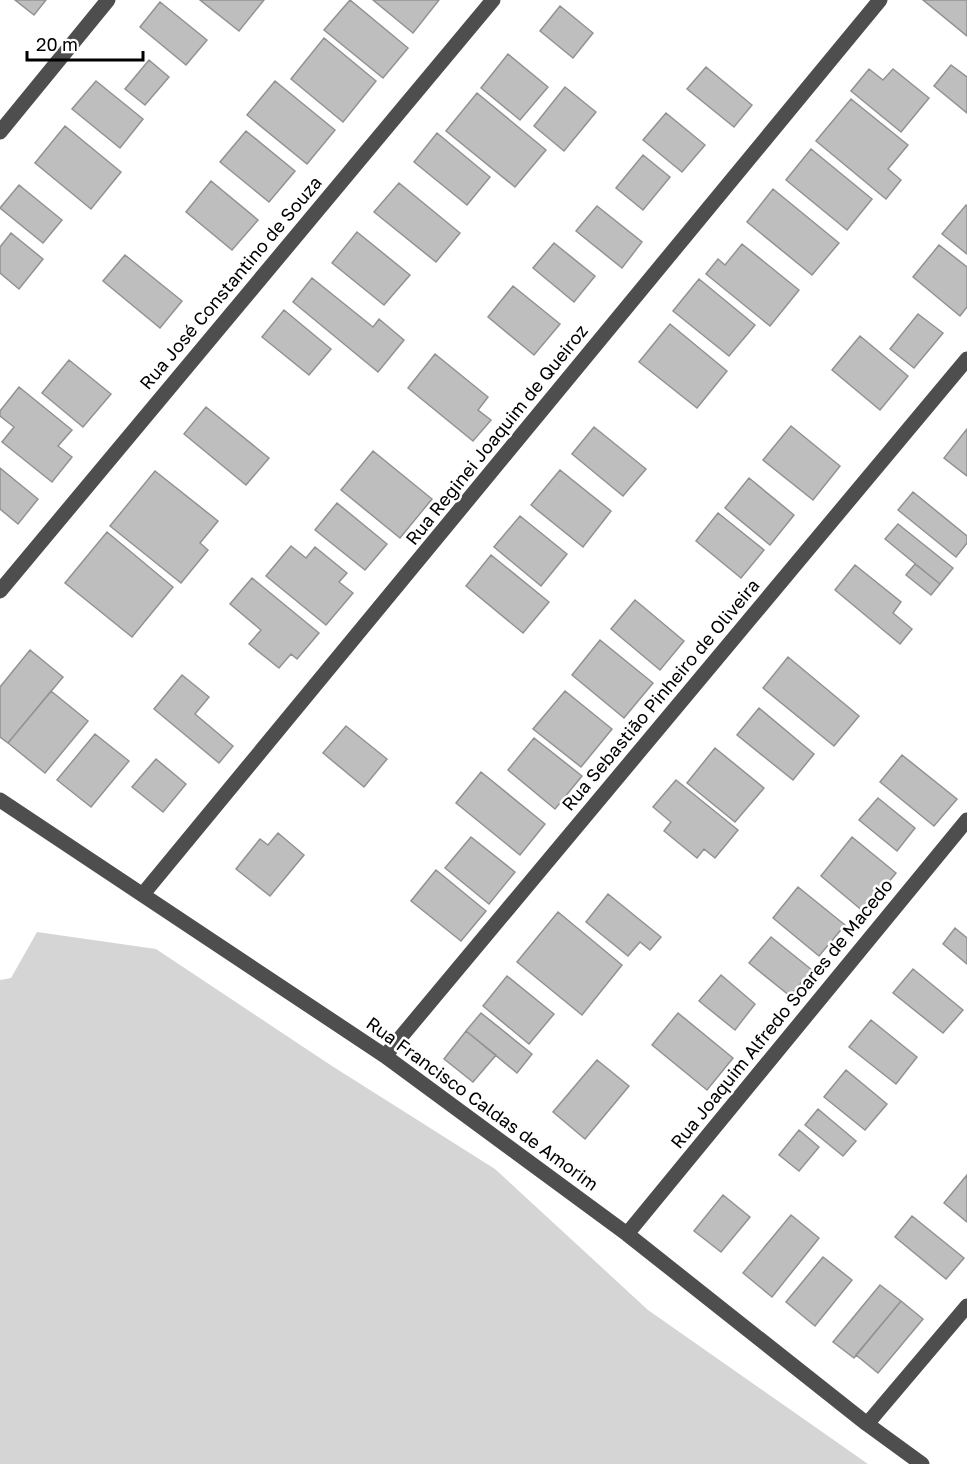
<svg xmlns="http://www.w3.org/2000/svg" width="967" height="1464" font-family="'Golos Text',sans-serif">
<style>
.green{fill:#d5d5d5}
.building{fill:#bebebe;stroke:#929292;stroke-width:1.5}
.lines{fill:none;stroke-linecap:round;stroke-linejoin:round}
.minor{stroke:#4e4e4e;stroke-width:15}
.labels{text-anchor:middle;stroke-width:5;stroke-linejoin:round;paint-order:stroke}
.street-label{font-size:18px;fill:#000;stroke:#fff}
</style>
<rect width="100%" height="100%" fill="#fff"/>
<path class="green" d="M 37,932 L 156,949 L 332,1066 L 495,1169 L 648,1310 L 868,1464 L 0,1464 L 0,980 L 11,978 Z"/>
<path class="building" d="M 15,0 L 46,0 L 34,15 Z
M 200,0 L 264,0 L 239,31 Z
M 350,0 L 408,48 L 383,78 L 324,30 Z
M 373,0 L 439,0 L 413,33 Z
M 923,0 L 967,0 L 967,36 Z
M 160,2 L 207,40 L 186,65 L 140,27 Z
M 560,6 L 593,33 L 573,58 L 540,31 Z
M 324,38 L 376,81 L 343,122 L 291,79 Z
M 508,54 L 548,87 L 520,120 L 481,88 Z
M 149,60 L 169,77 L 145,105 L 125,89 Z
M 951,65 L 967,77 L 967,113 L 934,86 Z
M 706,67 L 752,105 L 734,127 L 687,89 Z
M 869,69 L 883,80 L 893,69 L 929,98 L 901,132 L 851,91 Z
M 96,81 L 143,119 L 120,148 L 72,109 Z
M 275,81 L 335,130 L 307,164 L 247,115 Z
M 565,87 L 596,112 L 564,151 L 534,126 Z
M 477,93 L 546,150 L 515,187 L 446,131 Z
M 851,99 L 908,145 L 888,169 L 901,180 L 886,199 L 816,141 Z
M 666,113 L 705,145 L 682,172 L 643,140 Z
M 65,126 L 121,172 L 91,209 L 35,163 Z
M 246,131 L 295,171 L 269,202 L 220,162 Z
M 437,133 L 490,177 L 467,205 L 414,162 Z
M 811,149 L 872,199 L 847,230 L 786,180 Z
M 643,155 L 670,177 L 643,210 L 616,188 Z
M 211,181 L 258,220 L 232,250 L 186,212 Z
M 399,183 L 460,233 L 436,262 L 374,212 Z
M 19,185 L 62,220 L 43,243 L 0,208 Z
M 773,189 L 839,243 L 812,275 L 747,222 Z
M 966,205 L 967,206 L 967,254 L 942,234 Z
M 597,206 L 642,242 L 622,268 L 576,231 Z
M 357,232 L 410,275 L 384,305 L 332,263 Z
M 11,233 L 43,259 L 19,289 L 0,273 L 0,247 Z
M 554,243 L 595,276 L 574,302 L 533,268 Z
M 742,244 L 799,290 L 770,326 L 706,274 L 718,259 L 725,265 Z
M 939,245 L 967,267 L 967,307 L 960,316 L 913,277 Z
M 125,255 L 182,301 L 160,328 L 103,281 Z
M 312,278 L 373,327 L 379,319 L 404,340 L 378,372 L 293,302 Z
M 699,279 L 755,325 L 729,356 L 673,311 Z
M 513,286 L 560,324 L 534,355 L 488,317 Z
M 284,310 L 331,349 L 309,375 L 262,337 Z
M 918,314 L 943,333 L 914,368 L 890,349 Z
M 670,324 L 727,371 L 697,408 L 639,362 Z
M 860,336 L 908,376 L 880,410 L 832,370 Z
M 435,354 L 488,397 L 478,410 L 491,420 L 473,441 L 408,388 Z
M 69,360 L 111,394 L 83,427 L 42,393 Z
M 19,387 L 72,430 L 58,446 L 72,457 L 52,482 L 2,442 L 14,427 L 0,416 L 0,411 Z
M 206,407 L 269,458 L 246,485 L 184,434 Z
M 791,426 L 840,466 L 813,500 L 763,460 Z
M 594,427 L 646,469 L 623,496 L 572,454 Z
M 967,429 L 967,476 L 944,458 Z
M 373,451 L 432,499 L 400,538 L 341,490 Z
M 0,468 L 38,499 L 18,524 L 0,509 Z
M 560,470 L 611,511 L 583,547 L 531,505 Z
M 155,471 L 218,521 L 200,543 L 208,550 L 181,583 L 110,526 Z
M 749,478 L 794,515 L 770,545 L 725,508 Z
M 913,492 L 967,536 L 967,543 L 956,557 L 898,510 Z
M 337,503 L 387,544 L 365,570 L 315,530 Z
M 718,513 L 764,550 L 741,578 L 696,541 Z
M 520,516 L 567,554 L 541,586 L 494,547 Z
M 898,524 L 953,568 L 940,584 L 885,539 Z
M 107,532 L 173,587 L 132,637 L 65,583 Z
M 291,546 L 306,558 L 315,547 L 347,573 L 339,582 L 353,593 L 326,625 L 266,576 Z
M 491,555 L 549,602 L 523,633 L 466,586 Z
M 915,564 L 940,584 L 931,595 L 906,575 Z
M 855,565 L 901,602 L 893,613 L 912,629 L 900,644 L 835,590 Z
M 252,578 L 319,633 L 297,659 L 291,654 L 279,668 L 249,644 L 261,630 L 230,604 Z
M 635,600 L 684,641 L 660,670 L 611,629 Z
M 600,640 L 653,683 L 624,718 L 572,675 Z
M 30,650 L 63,677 L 8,743 L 0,737 L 0,687 Z
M 788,657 L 859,716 L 834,746 L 763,688 Z
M 182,675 L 209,697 L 195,714 L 233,746 L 219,763 L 154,709 Z
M 51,691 L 88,721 L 45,773 L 8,743 Z
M 565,691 L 612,729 L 581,767 L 533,729 Z
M 759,708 L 814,754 L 793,780 L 737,735 Z
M 346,726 L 387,759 L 364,787 L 323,753 Z
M 95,734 L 129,761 L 91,807 L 57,780 Z
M 534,738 L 582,776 L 555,809 L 508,770 Z
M 715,748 L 764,788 L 735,822 L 687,783 Z
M 902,755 L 957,799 L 934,826 L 880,782 Z
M 156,759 L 186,784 L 163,812 L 132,787 Z
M 481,772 L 545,824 L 520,855 L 456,803 Z
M 676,780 L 738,830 L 715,858 L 704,849 L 697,858 L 664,831 L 671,822 L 653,807 Z
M 878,798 L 915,828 L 897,851 L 859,820 Z
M 278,833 L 304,855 L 270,896 L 236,869 L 260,839 L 268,845 Z
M 471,837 L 515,872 L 489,904 L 445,868 Z
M 852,837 L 896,873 L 864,912 L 821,876 Z
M 436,870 L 486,911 L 461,941 L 411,901 Z
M 798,887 L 845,925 L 819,956 L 773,918 Z
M 608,894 L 661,937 L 650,950 L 640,942 L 628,956 L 586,922 Z
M 558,912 L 622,965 L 582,1015 L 517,962 Z
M 955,928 L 967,938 L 967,964 L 943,944 Z
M 771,937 L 812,970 L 790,996 L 749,963 Z
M 913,969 L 963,1010 L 943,1033 L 893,993 Z
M 721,975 L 755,1004 L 735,1030 L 699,1001 Z
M 507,976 L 554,1014 L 529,1044 L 483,1006 Z
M 481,1013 L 532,1054 L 517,1073 L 466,1031 Z
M 678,1013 L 733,1058 L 707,1090 L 652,1045 Z
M 871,1020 L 917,1057 L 896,1084 L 849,1047 Z
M 466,1031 L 496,1055 L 473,1082 L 444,1059 Z
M 597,1060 L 629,1086 L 585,1139 L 553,1112 Z
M 846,1070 L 887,1104 L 865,1130 L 824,1097 Z
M 818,1109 L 856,1141 L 843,1156 L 805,1125 Z
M 799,1130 L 819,1147 L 799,1171 L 779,1155 Z
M 967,1175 L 967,1222 L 944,1203 Z
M 723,1195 L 750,1217 L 721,1252 L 694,1231 Z
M 791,1215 L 819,1238 L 772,1297 L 743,1273 Z
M 912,1216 L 964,1258 L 946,1279 L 895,1237 Z
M 823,1257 L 852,1280 L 815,1326 L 786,1302 Z
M 880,1285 L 901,1301 L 854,1358 L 833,1342 Z
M 901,1301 L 923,1319 L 878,1373 L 856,1355 Z"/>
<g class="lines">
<path class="minor" d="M 0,132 L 108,0
M 0,591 L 493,0
M 0,800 L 385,1056 L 627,1234 L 867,1424 L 922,1464
M 143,894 L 880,0
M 385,1056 L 967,359
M 627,1234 L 967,820
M 867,1424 L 967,1306"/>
</g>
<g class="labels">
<g class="street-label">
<text transform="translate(231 283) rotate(-50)" y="6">Rua José Constantino de Souza</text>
<text transform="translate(497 435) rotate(-51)" y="6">Rua Reginei Joaquim de Queiroz</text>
<text transform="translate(661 695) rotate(-50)" y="6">Rua Sebastião Pinheiro de Oliveira</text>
<text transform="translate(782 1014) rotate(-51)" y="6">Rua Joaquim Alfredo Soares de Macedo</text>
<text transform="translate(482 1104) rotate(36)" y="6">Rua Francisco Caldas de Amorim</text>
</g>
</g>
<path d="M27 51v9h116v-9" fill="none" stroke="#000000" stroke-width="3"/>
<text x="36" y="51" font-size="18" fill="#000000" stroke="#ffffff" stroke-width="4.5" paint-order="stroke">20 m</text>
</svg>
